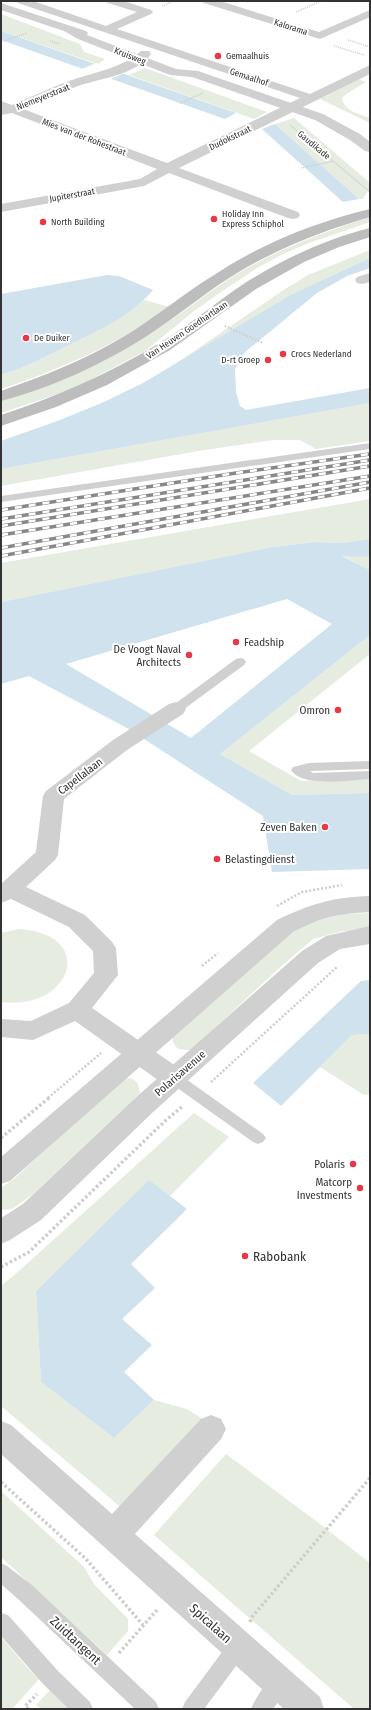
<svg xmlns="http://www.w3.org/2000/svg" width="371" height="1710" font-family="'Fira Sans Condensed',sans-serif">
<style>
.green{fill:#e6ecdf}
.water{fill:#cfe2ee;fill-rule:evenodd}
.pier{fill:#fff}
.lines{fill:none;stroke-linecap:round;stroke-linejoin:round}
.path-far3{stroke:#cdcdcd;stroke-width:1.5;stroke-dasharray:1 1;stroke-linecap:butt}
.path-far2{stroke:#cdcdcd;stroke-width:2;stroke-dasharray:1.5 1.5;stroke-linecap:butt}
.path-far1{stroke:#cdcdcd;stroke-width:2.5;stroke-dasharray:2 2;stroke-linecap:butt}
.path{stroke:#cdcdcd;stroke-width:3.5;stroke-dasharray:2.5 2.5;stroke-linecap:butt}
.service{fill:#d0d0d0;fill-rule:evenodd}
.minor{fill:#d0d0d0;fill-rule:evenodd}
.tertiary{fill:#d0d0d0;fill-rule:evenodd}
.secondary{fill:#bdbdbd;fill-rule:evenodd}
.rail-casing{stroke:#888;stroke-width:3.5}
.rail{stroke:#fff;stroke-width:2.5;stroke-dasharray:7;stroke-linecap:butt}
.poi-dot{fill:#e63946;stroke:#fff;stroke-width:1.5}
.labels{text-anchor:middle;stroke-width:4;stroke-linejoin:round;paint-order:stroke}
.far-street-label{font-size:9px;fill:#333;stroke:#fff}
.far-poi-label{font-size:9px;fill:#333;stroke:#fff;text-anchor:start}
.poi-label{font-size:11px;fill:#333;stroke:#fff;text-anchor:end}
.street-label{font-size:11px;fill:#333;stroke:#fff}
.near-poi-label{font-size:13px;fill:#333;stroke:#fff;text-anchor:start}
.near-street-label{font-size:13px;fill:#333;stroke:#fff}
</style>
<rect width="100%" height="100%" fill="#fff"/>
<path class="green" d="M 1,14 L 80,44 L 84,52 L 105,59 L 98,64 L 1,31 Z
M 145,68 L 267,112 L 254,119 L 129,75 Z
M 359,79 L 366,82 L 346,94 L 342,98 C 344,111 359,114 370,118 L 370,123 L 320,99 Z
M 294,118 L 370,183 L 370,191 L 367,192 L 363,199 L 359,199 L 275,124 Z
M 370,217 L 370,222 L 309,243 L 283,254 L 257,268 L 221,292 L 194,311 L 145,351 L 73,389 L 1,413 L 1,400 C 46,382 95,367 137,342 C 170,323 200,298 232,277 C 275,250 322,233 370,217 Z
M 370,250 L 370,258 L 292,294 L 171,367 L 282,291 L 308,275 Z
M 144,300 L 170,307 C 118,344 61,369 1,389 L 1,375 C 25,368 47,356 69,345 C 96,331 120,320 144,300 Z
M 370,403 L 370,441 L 316,449 L 300,440 L 273,440 L 198,451 L 1,486 L 1,469 Z
M 370,499 L 370,539 L 342,543 L 316,542 L 272,547 L 1,602 L 1,563 Z
M 341,555 L 370,557 L 370,570 Z
M 370,635 L 370,654 L 249,751 L 301,781 L 370,778 L 370,793 L 292,795 L 220,754 Z
M 370,913 L 370,930 L 343,931 L 313,939 L 277,970 L 191,1050 C 180,1050 174,1050 172,1037 L 259,956 L 305,924 L 344,914 Z
M 19,929 C 98,934 72,1011 1,1002 L 1,933 Z
M 370,1034 L 370,1094 L 364,1095 L 320,1067 L 352,1035 Z
M 130,1078 C 138,1081 139,1085 140,1093 L 33,1194 L 12,1209 L 1,1210 L 1,1188 L 15,1178 L 121,1079 Z
M 194,1113 L 229,1137 L 170,1196 L 149,1181 L 36,1291 L 41,1382 L 114,1438 L 154,1400 L 187,1409 L 209,1423 L 123,1509 L 1,1406 L 1,1286 L 20,1270 Z
M 226,1454 L 320,1524 L 370,1563 L 370,1709 L 354,1709 L 154,1535 Z
M 1,1491 L 84,1567 L 94,1584 L 128,1619 L 128,1631 L 107,1655 L 1,1557 Z
M 1,1637 L 25,1665 L 39,1679 L 14,1707 L 15,1709 L 1,1709 Z
M 50,1690 L 70,1709 L 41,1709 L 36,1705 Z"/>
<path class="water" d="M 1,31 L 236,113 L 225,119 L 1,40 Z
M 275,124 L 359,199 L 343,202 L 262,129 Z
M 370,258 L 370,268 L 347,276 L 317,293 L 245,352 L 235,369 L 236,392 L 240,406 L 246,410 L 370,388 L 370,403 L 1,469 L 1,441 L 60,420 L 104,402 L 143,383 L 292,294 Z
M 107,275 L 119,276 L 153,290 C 131,316 101,329 71,344 C 49,355 25,368 1,375 L 1,294 Z
M 370,539 L 370,557 L 342,556 L 370,570 L 370,635 L 220,754 L 292,795 L 370,793 L 370,869 L 272,872 L 263,816 L 127,728 L 29,676 L 1,684 L 1,602 L 272,547 L 316,542 L 342,543 ZM 287,599 L 332,624 L 191,738 L 66,664 Z
M 370,980 L 370,1034 L 352,1035 L 281,1106 L 253,1083 L 361,981 Z
M 149,1180 L 187,1209 L 131,1264 L 155,1288 L 122,1319 L 152,1345 L 124,1372 L 154,1400 L 114,1438 L 41,1382 L 36,1291 Z"/>
<path class="pier" d="M 96,63 L 114,70 L 124,73 L 111,79 L 82,69 Z"/>
<g class="lines">
<path class="path-far3" d="M 162,6 L 174,1
M 296,12 L 321,1
M 348,40 L 370,47
M 4,41 L 27,33
M 50,41 L 60,44
M 334,46 L 364,55
M 180,103 L 203,93
M 290,125 L 370,192
M 301,168 L 334,161"/>
<path class="path-far2" d="M 225,326 L 263,343"/>
<path class="path-far1" d="M 277,906 L 302,892 L 342,885
M 202,966 L 218,953
M 211,1082 L 337,967
M 48,1098 L 101,1053"/>
<path class="path" d="M 1,1138 L 50,1097
M 1,1267 L 29,1252 L 165,1121 L 183,1106
M 1,1482 L 86,1559 L 143,1625
M 250,1622 L 252,1617 L 370,1478
M 119,1653 L 157,1610
M 28,1709 L 25,1706 L 37,1694"/>
<path class="service" d="M 370,443 L 370,449 L 1,502 L 1,496 Z
M 240,658 L 244,659 L 246,662 L 244,665 L 180,712 L 172,712 L 170,709 L 172,706 L 236,659 Z
M 370,761 L 370,769 L 310,771 L 313,773 L 370,771 L 370,779 C 351,780 302,788 291,770 L 293,767 L 309,763 Z
M 174,1072 L 179,1074 L 263,1134 L 266,1138 L 263,1142 L 258,1144 L 253,1142 L 169,1082 L 167,1078 L 169,1074 Z
M 1,1563 L 7,1566 L 32,1585 L 156,1702 L 159,1709 L 135,1709 L 18,1599 L 1,1584 Z
M 1,1613 L 8,1615 L 58,1671 L 90,1702 L 93,1709 L 69,1709 L 44,1685 L 1,1636 Z
M 238,1638 L 245,1640 L 247,1647 L 245,1654 L 204,1709 L 182,1709 L 185,1702 L 231,1640 Z
M 279,1674 L 286,1677 L 289,1684 L 286,1691 L 273,1709 L 251,1709 C 256,1697 267,1679 279,1674 Z"/>
<path class="minor" d="M 16,1 L 33,1 L 106,26 L 137,12 L 108,3 L 106,1 L 124,1 L 151,10 L 153,12 L 151,14 L 117,29 L 310,94 L 370,65 L 370,74 L 179,168 L 298,212 L 300,215 L 298,218 L 293,219 L 288,218 L 169,173 L 144,186 L 1,212 L 1,204 L 140,179 L 157,169 L 12,113 L 1,115 L 1,101 L 12,105 C 31,97 50,88 69,81 C 94,72 121,69 141,51 L 149,51 L 151,54 C 136,75 101,78 78,86 C 59,93 41,101 23,109 L 167,163 L 300,98 L 18,3 Z
M 202,1 L 220,1 L 319,32 L 370,10 L 370,17 L 320,39 L 204,3 Z
M 370,273 L 370,282 L 362,284 L 357,283 L 355,280 L 357,277 Z
M 176,702 L 183,704 L 186,709 L 183,714 L 127,750 L 64,799 L 58,855 L 55,860 L 26,887 L 85,915 L 112,942 L 116,948 L 118,975 L 92,1008 L 183,1071 L 186,1078 L 183,1085 L 174,1088 L 165,1085 L 75,1021 L 33,1040 L 1,1037 L 1,1019 L 31,1021 L 69,1003 L 94,973 L 93,951 L 69,927 L 11,899 L 1,903 L 1,884 L 36,852 L 43,796 L 46,791 L 113,740 L 169,704 Z
M 211,1415 L 221,1419 L 226,1429 L 221,1439 L 135,1534 L 320,1697 L 324,1709 L 284,1709 L 1,1454 L 1,1421 L 11,1425 L 112,1514 L 201,1419 Z"/>
<path class="tertiary" d="M 1,3 L 86,31 L 88,33 L 87,35 L 176,69 L 198,71 L 323,114 L 360,134 L 370,142 L 370,152 L 365,151 L 350,140 L 315,120 L 192,77 L 170,75 L 78,39 L 64,31 L 1,10 Z
M 370,896 L 370,912 C 337,914 322,917 293,932 L 10,1181 L 1,1184 L 1,1157 L 277,920 C 310,904 333,897 370,896 Z
M 370,926 L 370,944 L 340,949 L 318,963 L 152,1113 L 41,1220 L 10,1240 L 1,1244 L 1,1218 L 23,1204 L 134,1099 L 302,951 L 326,936 Z"/>
<path class="secondary" d="M 370,209 L 370,217 C 325,230 282,247 242,270 C 208,290 179,315 147,336 C 105,363 49,389 1,401 L 1,391 C 43,376 85,360 123,337 C 155,318 183,294 214,275 C 261,244 315,222 370,209 Z
M 370,228 L 370,237 L 339,247 L 304,262 L 256,289 L 170,350 L 107,385 L 56,407 L 1,426 L 1,415 C 56,397 108,374 158,344 C 189,326 216,302 245,283 C 283,259 326,239 370,228 Z"/>
<defs>
<path id="rail" d="M 1,510 L 236,473 L 370,454
M 1,519 L 370,460
M 1,526 L 370,466
M 1,535 L 370,476
M 1,548 L 370,482
M 1,556 L 370,488"/>
</defs>
<use href="#rail" class="rail-casing"/>
<use href="#rail" class="rail"/>
</g>
<g class="poi-dot">
<circle cx="218" cy="56" r="4"/>
<circle cx="214" cy="219" r="4"/>
<circle cx="43" cy="222" r="4"/>
<circle cx="26" cy="338" r="4"/>
<circle cx="283" cy="354" r="4"/>
<circle cx="268" cy="360" r="4"/>
<circle cx="236" cy="642" r="4"/>
<circle cx="189" cy="655" r="4"/>
<circle cx="338" cy="710" r="4"/>
<circle cx="325" cy="827" r="4"/>
<circle cx="217" cy="859" r="4"/>
<circle cx="353" cy="1164" r="4"/>
<circle cx="360" cy="1188" r="4"/>
<circle cx="245" cy="1256" r="4"/>
</g>
<g class="labels">
<g class="far-street-label">
<text transform="translate(291 27) rotate(18)" y="3">Kalorama</text>
<text transform="translate(130 56) rotate(21)" y="3">Kruisweg</text>
<text transform="translate(249 77) rotate(18)" y="3">Gemaalhof</text>
<text transform="translate(43 97) rotate(-22)" y="3">Niemeyerstraat</text>
<text transform="translate(84 137) rotate(21)" y="3">Mies van der Rohestraat</text>
<text transform="translate(230 138) rotate(-26)" y="3">Dudokstraat</text>
<text transform="translate(314 145) rotate(40)" y="3">Gaudikade</text>
<text transform="translate(72 195) rotate(-10)" y="3">Jupiterstraat</text>
<text transform="translate(187 330) rotate(-34)" y="3">Van Heuven Goedhartlaan</text>
</g>
<g class="far-poi-label">
<text x="226" y="59">Gemaalhuis</text>
<text x="222" y="217">Holiday Inn<tspan x="222" dy="10">Express Schiphol</tspan></text>
<text x="51" y="225">North Building</text>
<text x="34" y="341">De Duiker</text>
<text x="291" y="357">Crocs Nederland</text>
<text x="260" y="363" text-anchor="end">D-rt Groep</text>
</g>
<g class="poi-label">
<text x="244" y="646" text-anchor="start">Feadship</text>
<text x="181" y="653">De Voogt Naval<tspan x="181" dy="13">Architects</tspan></text>
<text x="330" y="714">Omron</text>
<text x="317" y="831">Zeven Baken</text>
<text x="225" y="863" text-anchor="start">Belastingdienst</text>
<text x="345" y="1168">Polaris</text>
<text x="352" y="1186">Matcorp<tspan x="352" dy="13">Investments</tspan></text>
</g>
<g class="street-label">
<text transform="translate(80 776) rotate(-37)" y="4">Capellalaan</text>
<text transform="translate(180 1073) rotate(-41)" y="4">Polarisavenue</text>
</g>
<g class="near-poi-label">
<text x="253" y="1261">Rabobank</text>
</g>
<g class="near-street-label">
<text transform="translate(211 1623) rotate(42)" y="5">Spicalaan</text>
<text transform="translate(76 1640) rotate(43)" y="5">Zuidtangent</text>
</g>
</g>
<rect width="371" height="1710" fill="none" stroke="#333333" stroke-width="4"/>
</svg>
